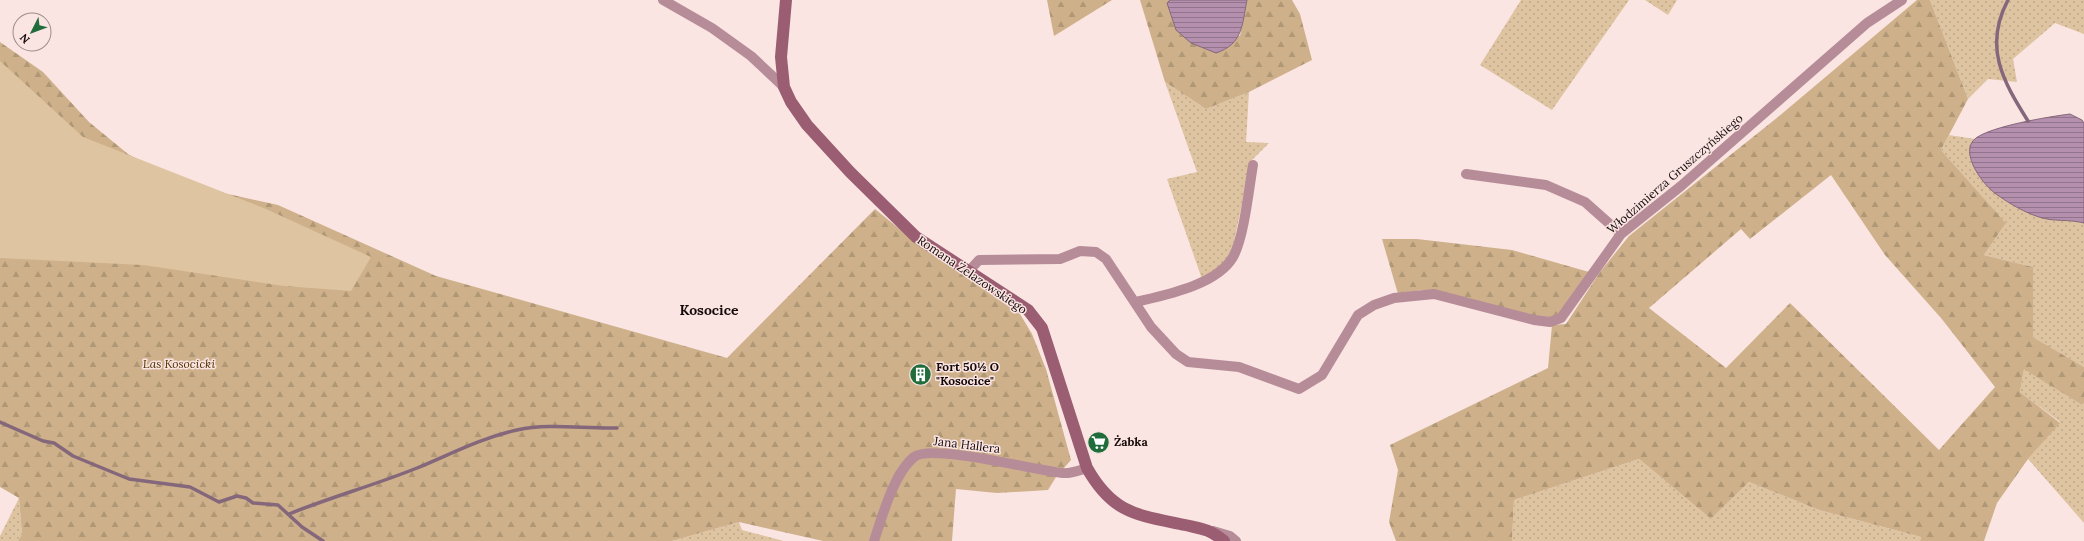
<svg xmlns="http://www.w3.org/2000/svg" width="2084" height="541" font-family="Lora,serif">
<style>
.grass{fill:url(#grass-dots)}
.forest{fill:url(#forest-firs);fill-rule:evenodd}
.green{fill:#dfc4a1}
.water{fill:url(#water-rules);stroke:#85677c}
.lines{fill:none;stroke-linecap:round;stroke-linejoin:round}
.stream{stroke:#85677c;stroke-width:3.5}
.street{stroke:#b78c99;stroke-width:10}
.secondary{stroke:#9a5d72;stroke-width:12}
.labels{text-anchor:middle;stroke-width:3;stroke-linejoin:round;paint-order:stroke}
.street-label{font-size:12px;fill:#140908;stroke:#fae5e3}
.park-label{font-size:12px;font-style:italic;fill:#4f3300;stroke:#fae5e3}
.poi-label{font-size:12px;font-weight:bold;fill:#140908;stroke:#fae5e3;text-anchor:start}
.quarter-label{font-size:14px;font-weight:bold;fill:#140908;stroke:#fae5e3}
</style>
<defs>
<pattern id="grass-dots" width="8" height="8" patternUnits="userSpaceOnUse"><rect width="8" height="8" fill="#dfc4a1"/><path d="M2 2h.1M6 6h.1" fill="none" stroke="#bea789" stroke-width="1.8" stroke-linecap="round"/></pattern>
<pattern id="forest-firs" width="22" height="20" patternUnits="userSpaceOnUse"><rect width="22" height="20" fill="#ceb18a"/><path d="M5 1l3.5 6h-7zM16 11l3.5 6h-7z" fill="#b09776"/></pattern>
<pattern id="water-rules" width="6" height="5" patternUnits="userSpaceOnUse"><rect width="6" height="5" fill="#b58fae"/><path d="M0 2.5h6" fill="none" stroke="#92738c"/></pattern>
</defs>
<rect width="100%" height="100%" fill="#fae5e3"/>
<path class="grass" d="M 1521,0 L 1629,0 L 1552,110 L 1480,65 Z
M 1645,0 L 1677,0 L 1668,15 Z
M 1930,0 L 2084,0 L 2084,34 L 2055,23 L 2013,59 L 2017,82 L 1988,79 L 1968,99 Z
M 1165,82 L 1206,109 L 1249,92 L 1246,142 L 1269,143 L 1251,161 L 1231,256 L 1215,271 L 1202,279 L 1167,179 L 1197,172 Z
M 1949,135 L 1975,139 L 1970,147 L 1970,159 L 1986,185 L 2084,223 L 2084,367 L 2033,337 L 2033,267 L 1984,255 L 2006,223 L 1941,150 Z
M 2024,368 L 2082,405 L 2084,403 L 2084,523 L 2028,459 L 2060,422 L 2020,392 Z
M 1639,459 L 1711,519 L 1749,482 L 1819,510 L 1921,537 L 1920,541 L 1512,541 L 1514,500 Z
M 19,498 L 22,534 L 18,541 L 0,541 L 0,536 Z
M 739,522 L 742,530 L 784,541 L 672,541 Z"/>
<path class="forest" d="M 1047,0 L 1112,0 L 1054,36 Z
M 1140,0 L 1170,0 L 1167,3 L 1240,36 L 1247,0 L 1292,0 L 1300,14 L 1312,60 L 1249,92 L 1206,109 L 1165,82 Z
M 1917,0 L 1930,0 L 1968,99 L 1941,150 L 2006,223 L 1984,255 L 2033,267 L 2033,337 L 2084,367 L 2084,403 L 2082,405 L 2024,369 L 2020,392 L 2060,423 L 2028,459 L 1997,503 L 1984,541 L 1920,541 L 1921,537 L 1819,510 L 1749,482 L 1711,519 L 1639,459 L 1514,500 L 1512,541 L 1396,541 L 1389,522 L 1398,470 L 1390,445 L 1548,368 L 1552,325 L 1566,324 L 1600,272 L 1629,236 L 1778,117 ZM 1831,175 L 1885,255 L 1941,318 L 1995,387 L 1939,450 L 1790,303 L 1726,368 L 1649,308 L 1741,229 L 1750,239 Z
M 0,42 L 43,72 L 89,122 L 128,154 L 183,184 L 278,205 L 436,276 L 727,358 L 875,209 L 918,244 L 1020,314 L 1032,334 L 1046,369 L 1071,460 L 1056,477 L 1048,490 L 997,493 L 956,489 L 952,541 L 823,541 L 739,522 L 672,541 L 18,541 L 22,534 L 19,498 L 0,487 Z
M 1382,239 L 1417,239 L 1512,250 L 1589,272 L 1560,315 L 1545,319 L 1476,301 L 1422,290 L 1398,294 Z"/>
<path class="green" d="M 0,61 L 83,137 L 266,209 L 371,257 L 351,291 L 284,286 L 143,265 L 0,258 Z"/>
<path class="water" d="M 1170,0 L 1247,0 C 1242,25 1243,44 1216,53 L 1191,43 L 1176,30 L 1167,3 Z
M 2070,114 L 2082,120 L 2084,123 L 2084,223 C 2070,219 2053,222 2039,217 C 2026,213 2010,204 1999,196 C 1985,188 1957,152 1976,138 C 1993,126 2047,117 2070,114 Z"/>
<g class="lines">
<path class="stream" d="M 2008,0 C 1983,47 2003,81 2028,121
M 0,422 L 43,441 L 54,443 L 73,456 L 129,479 L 190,487 L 219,502 L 237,496 L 246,498 L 253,503 L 278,505 L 302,527 L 323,541
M 289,514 C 331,497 375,485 417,468 C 451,454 481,438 517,430 C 550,423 583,429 617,428"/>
<path class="street" d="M 663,0 L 712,28 L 751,56 L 784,87
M 1466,174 L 1546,185 L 1585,202 L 1621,234
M 969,271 L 979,260 L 1060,259 L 1080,251 L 1096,252 L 1106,259 L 1151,327 L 1176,354 L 1188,362 L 1239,367 L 1299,389 L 1322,375 L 1358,315 L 1374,305 L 1394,298 L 1434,294 L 1534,320 L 1550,322 L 1561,318 L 1621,234 L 1681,186 L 1867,23 L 1902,0
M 1136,302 C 1165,295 1217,285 1233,257 C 1244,238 1249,188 1253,165
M 1213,531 L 1230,536 L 1236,541
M 874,541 C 882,517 894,473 914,457 C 931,443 1037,471 1063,473 C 1070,474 1080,470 1087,468"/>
<path class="secondary" d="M 786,0 L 781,57 L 784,87 L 791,102 L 807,125 L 850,172 L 916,237 L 1028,310 L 1042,328 L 1087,468 C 1113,514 1137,515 1185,525 C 1203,529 1209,529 1224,541"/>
</g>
<defs>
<symbol id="building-disc" viewBox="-11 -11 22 22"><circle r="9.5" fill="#206c3b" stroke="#fae5e3"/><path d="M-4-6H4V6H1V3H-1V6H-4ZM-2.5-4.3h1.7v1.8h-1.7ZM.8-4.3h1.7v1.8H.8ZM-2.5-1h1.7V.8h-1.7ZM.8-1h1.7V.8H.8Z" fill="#fff"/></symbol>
<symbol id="supermarket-disc" viewBox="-11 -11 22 22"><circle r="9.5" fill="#206c3b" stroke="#fae5e3"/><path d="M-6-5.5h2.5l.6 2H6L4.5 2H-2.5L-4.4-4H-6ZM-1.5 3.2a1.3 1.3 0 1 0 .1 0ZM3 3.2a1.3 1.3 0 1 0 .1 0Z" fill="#fff"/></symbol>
</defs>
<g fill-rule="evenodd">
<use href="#building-disc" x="908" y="362" width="25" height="25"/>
<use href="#supermarket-disc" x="1086" y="430" width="25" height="25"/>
</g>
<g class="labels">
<g class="street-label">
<text transform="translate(1675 174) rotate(-41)" y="4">Włodzimierza Gruszczyńskiego</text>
<text transform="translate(972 275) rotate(34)" y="4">Romana Żelazowskiego</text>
<text transform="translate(967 445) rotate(7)" y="4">Jana Hallera</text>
</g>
<g class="park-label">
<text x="179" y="368">Las Kosocicki</text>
</g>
<g class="poi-label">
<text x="936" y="371">Fort 50½ O<tspan x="936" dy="14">"Kosocice"</tspan></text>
<text x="1114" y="446">Żabka</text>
</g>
<g class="quarter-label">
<text x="709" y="315">Kosocice</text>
</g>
</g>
<g transform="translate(32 32) rotate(228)"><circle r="19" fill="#fae5e3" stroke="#9e8d8b"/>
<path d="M0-3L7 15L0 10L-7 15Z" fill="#206c3b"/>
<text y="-6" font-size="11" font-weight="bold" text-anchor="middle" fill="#140908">N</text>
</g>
</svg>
